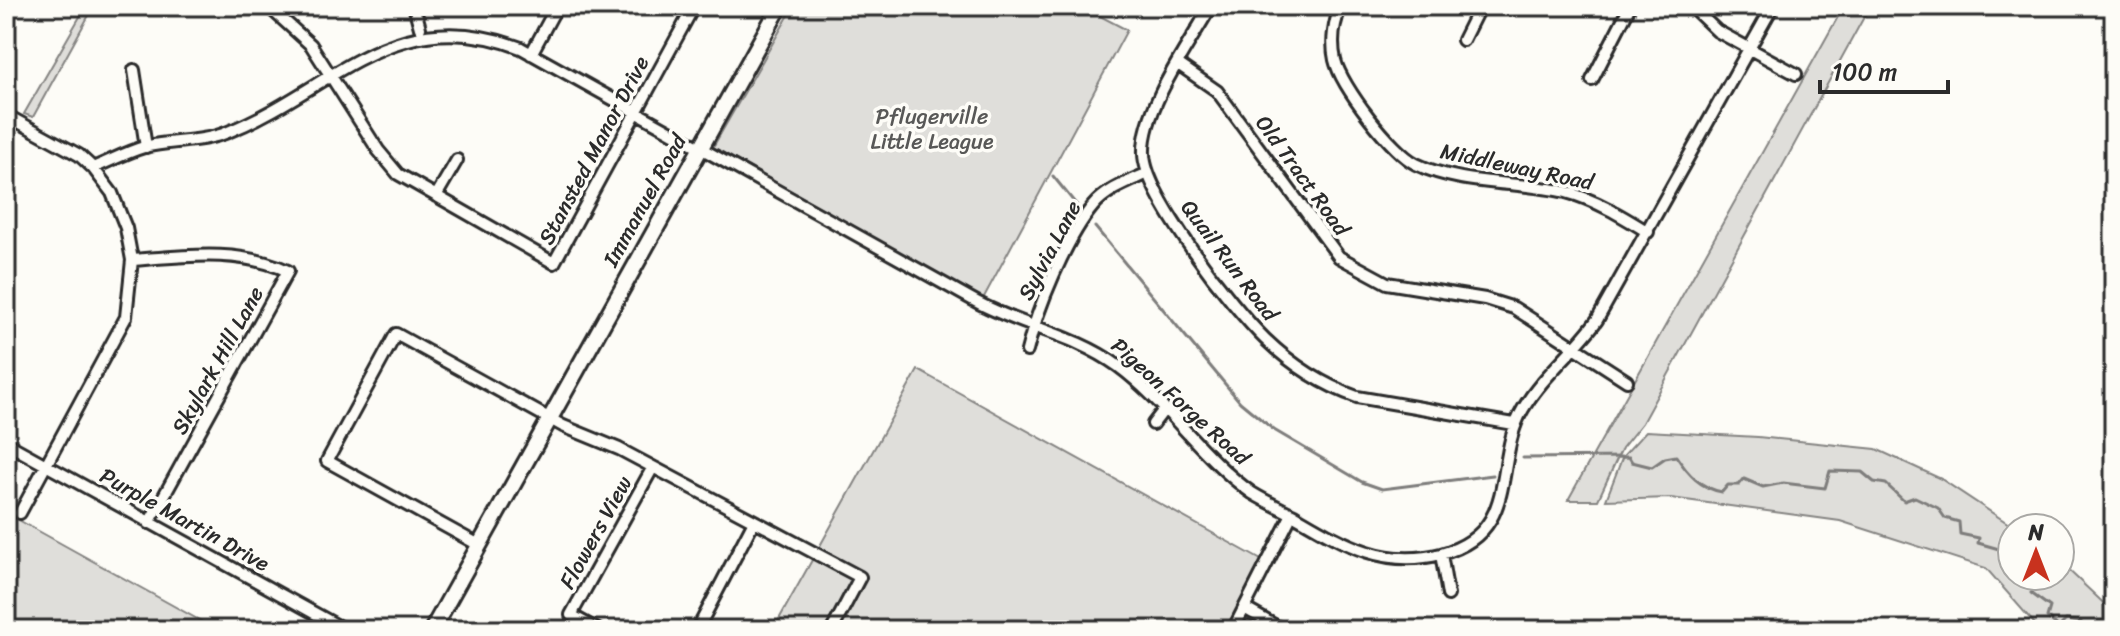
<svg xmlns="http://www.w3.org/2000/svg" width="2120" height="636" font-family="Sriracha,sans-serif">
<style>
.green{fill:#dfdeda;stroke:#858482;stroke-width:2}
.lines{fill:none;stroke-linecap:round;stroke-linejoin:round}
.stream{stroke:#7e7d7b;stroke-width:3}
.street-casing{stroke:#2b2b2b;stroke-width:16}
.secondary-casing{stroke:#2b2b2b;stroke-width:20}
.street{stroke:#fdfcf7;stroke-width:10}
.secondary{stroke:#fdfcf7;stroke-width:14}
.labels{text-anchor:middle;stroke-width:7;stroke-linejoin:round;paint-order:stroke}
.park-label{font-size:22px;fill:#585857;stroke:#fdfcf7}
.street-label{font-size:22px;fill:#2b2b2b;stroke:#fdfcf7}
</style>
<rect width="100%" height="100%" fill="#fdfcf7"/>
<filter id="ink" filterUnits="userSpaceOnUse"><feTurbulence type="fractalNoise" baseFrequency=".0125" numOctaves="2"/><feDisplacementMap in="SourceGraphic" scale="16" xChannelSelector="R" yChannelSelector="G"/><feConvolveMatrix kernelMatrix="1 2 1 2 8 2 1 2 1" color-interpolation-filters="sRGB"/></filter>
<g filter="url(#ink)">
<path class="green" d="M 86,6 L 94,6 L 33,117 L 24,114 Z
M 794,6 L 1081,6 L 1127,30 L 983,299 L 713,147 Z
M 1844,6 L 1870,6 L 1642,423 L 1622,448 L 1598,500 L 1568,500 Z
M 918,370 L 1272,566 L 1232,630 L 773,630 Z
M 1646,431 L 1758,437 L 1876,449 L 1941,479 L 2015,528 L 2012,576 L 2060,576 L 2060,562 L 2114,613 L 2114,630 L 2040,630 L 1986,568 L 1840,521 L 1671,498 L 1606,500 L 1623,456 Z
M 6,513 L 217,630 L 6,630 Z"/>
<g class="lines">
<path class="stream" d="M 1053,176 L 1079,208
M 1095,227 L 1240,402 L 1274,430 L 1362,482 L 1382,489 L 1493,475
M 1523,458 L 1629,457 L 1632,462 L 1652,467 L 1665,458 L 1676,456 C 1688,474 1700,488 1722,492 L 1728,485 L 1739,485 L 1744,479 L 1763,487 L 1783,483 L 1825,488 L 1830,471 L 1862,472 L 1874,482 L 1886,484 L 1904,501 L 1915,497 L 1938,508 L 1945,518 L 1959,522 L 1960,534 L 1979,538 L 1978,543 L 1999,549 L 2012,545
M 6,544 L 10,538
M 2023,576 L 2038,587 L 2031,593 L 2050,607 L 2047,617 L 2059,627 L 2066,620 L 2081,622 L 2084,630"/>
<defs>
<path id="street" d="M 268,6 L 311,45 L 378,150 L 398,174 L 554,263 L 694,6
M 414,6 L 420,28
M 1211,6 C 1189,45 1142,109 1144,154 C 1145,196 1233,308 1265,339 C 1291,364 1323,385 1357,397 L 1514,424
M 1341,6 C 1334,22 1331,42 1335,60 C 1341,86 1392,152 1416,164 C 1461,186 1518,181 1566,192 C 1596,200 1622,216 1648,232
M 1691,6 L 1717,31 L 1796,74
M 1463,40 L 1480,6
M 531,54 L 557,6
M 1178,64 L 1217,91 L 1339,257 L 1387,283 L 1485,299 L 1514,308 L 1627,381
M 134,70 L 146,147
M 1592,80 L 1630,6
M 6,115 L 79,155 L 93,168 L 112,193 L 126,228 L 132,260 L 126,317 L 20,513
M 93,168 C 110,161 127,152 144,147 C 171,140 202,143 228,132 C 334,89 393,0 521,48 C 673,132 823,217 975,301 C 1022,327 1074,334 1118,366 C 1167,402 1202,458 1252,493 C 1265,501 1280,508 1294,515 C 1342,543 1383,569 1441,554 C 1522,532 1492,461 1523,409 C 1543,375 1575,351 1597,320 L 1773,6
M 436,196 L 457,160
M 132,260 C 185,256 238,248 288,271 L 149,523
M 6,292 L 8,266
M 1027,351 C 1037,309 1066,238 1093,206 C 1106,190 1128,182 1146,174
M 1153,424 L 1163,411
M 6,443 L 345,630
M 479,545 L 327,461 L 396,334 L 563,426 L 619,449 L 860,577 L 832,630
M 1441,554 L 1448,595
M 1244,608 L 1283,630
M 598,630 L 571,615 L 653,467
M 697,630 L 754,521
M 1233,630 L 1292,514"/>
<path id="secondary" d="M 432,630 L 780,6"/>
</defs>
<use href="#street" class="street-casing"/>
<use href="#secondary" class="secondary-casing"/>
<use href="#street" class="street"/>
<use href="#secondary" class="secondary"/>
</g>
</g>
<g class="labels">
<g class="park-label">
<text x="932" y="124">Pflugerville<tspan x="932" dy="25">Little League</tspan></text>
</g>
<g class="street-label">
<text transform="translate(593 150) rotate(-62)" y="8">Stansted Manor Drive</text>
<text transform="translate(1517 166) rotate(12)" y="8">Middleway Road</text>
<text transform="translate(1303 175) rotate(54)" y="8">Old Tract Road</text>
<text transform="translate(644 200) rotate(-61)" y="8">Immanuel Road</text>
<text transform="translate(1049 250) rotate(-62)" y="8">Sylvia Lane</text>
<text transform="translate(1230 260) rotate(53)" y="8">Quail Run Road</text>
<text transform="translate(217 360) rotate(-61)" y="8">Skylark Hill Lane</text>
<text transform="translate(1181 401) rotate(42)" y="8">Pigeon Forge Road</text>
<text transform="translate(185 519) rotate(29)" y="8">Purple Martin Drive</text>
<text transform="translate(595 532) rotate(-61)" y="8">Flowers View</text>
</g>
</g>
<rect width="2120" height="636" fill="none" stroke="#fdfcf7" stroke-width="32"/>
<rect x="16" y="16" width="2088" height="604" fill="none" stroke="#2b2b2b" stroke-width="3" filter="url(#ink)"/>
<g transform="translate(2036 552)"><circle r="38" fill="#fdfcf7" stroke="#a9a8a5" stroke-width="2"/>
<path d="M0-6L14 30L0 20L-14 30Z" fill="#c8321e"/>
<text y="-12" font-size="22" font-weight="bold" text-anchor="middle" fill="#2b2b2b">N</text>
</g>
<path d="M1820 80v12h128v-12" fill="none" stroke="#2b2b2b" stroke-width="4"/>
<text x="1832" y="80" font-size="24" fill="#2b2b2b" stroke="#fdfcf7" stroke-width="6" paint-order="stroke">100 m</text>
</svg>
